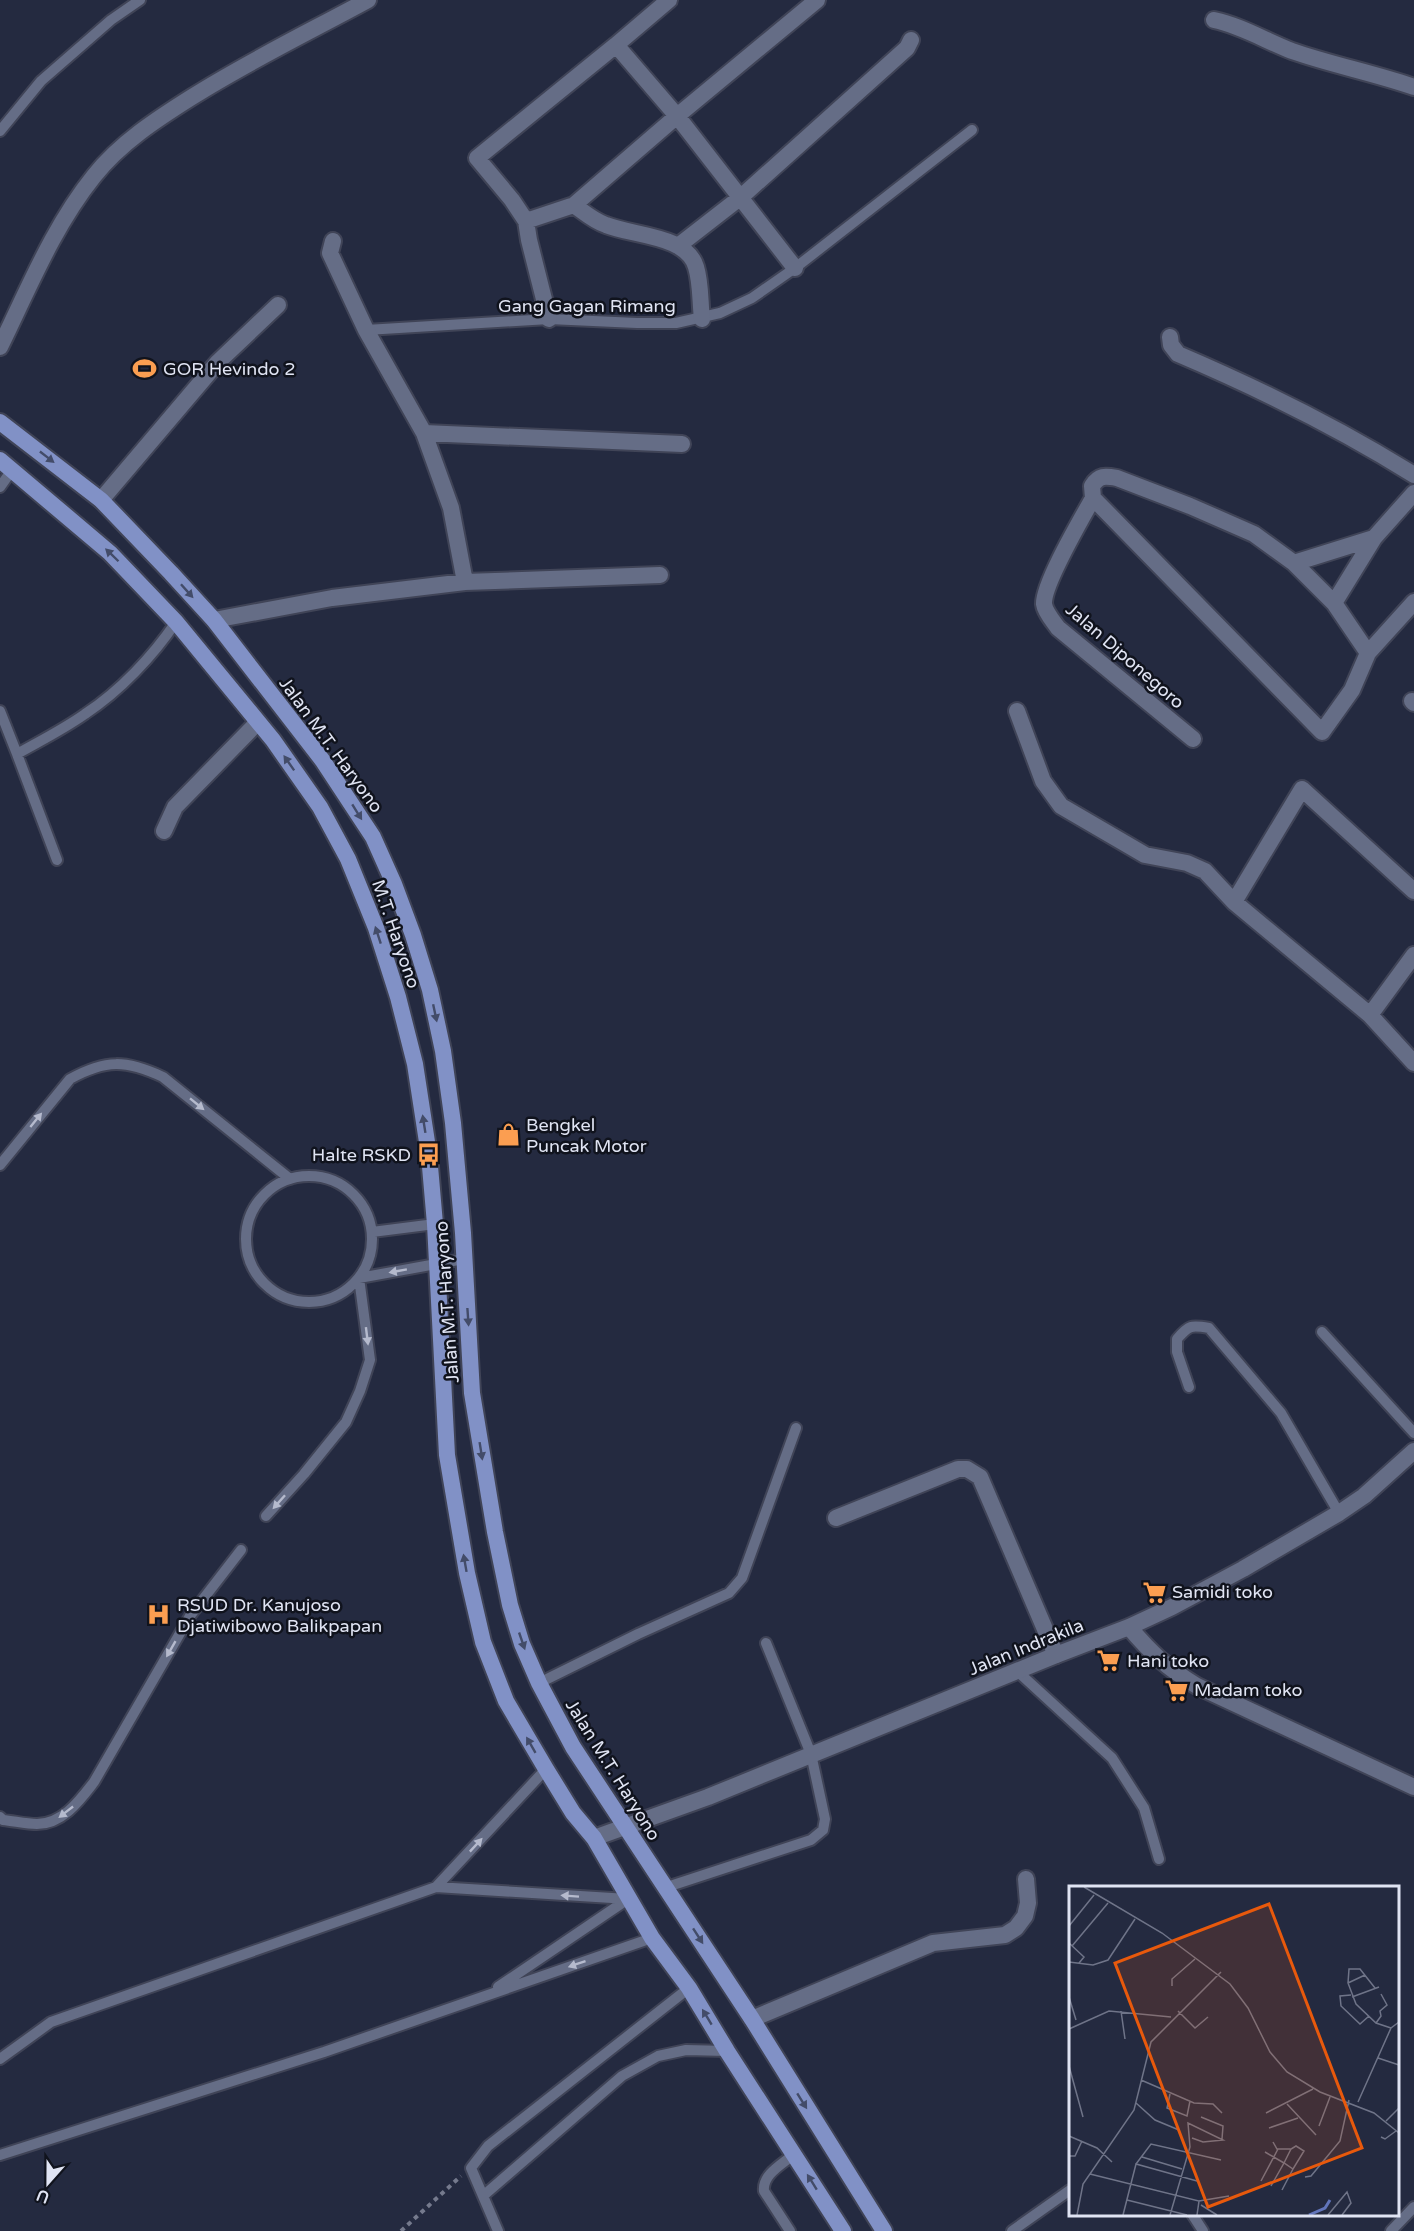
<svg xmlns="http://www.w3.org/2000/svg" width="1414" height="2231" font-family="'Varela Round',sans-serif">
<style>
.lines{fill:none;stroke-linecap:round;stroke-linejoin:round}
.service-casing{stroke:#404457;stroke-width:14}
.minor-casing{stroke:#404457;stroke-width:20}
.tertiary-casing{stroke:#404457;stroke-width:20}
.trunk-casing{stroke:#404457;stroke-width:20}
.path{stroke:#757a8d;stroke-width:4;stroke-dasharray:4.5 4.5;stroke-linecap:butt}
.service{stroke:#656d86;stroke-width:10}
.minor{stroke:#656d86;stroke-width:16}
.tertiary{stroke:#656d86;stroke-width:16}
.trunk{stroke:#8191c6;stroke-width:16}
.oneway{fill:#434c69}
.oneway2{fill:#b5bacd}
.labels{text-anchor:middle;stroke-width:5;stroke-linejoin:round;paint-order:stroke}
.street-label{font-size:18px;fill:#e0e4f3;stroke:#10131d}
.poi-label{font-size:18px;fill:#e0e4f3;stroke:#10131d;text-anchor:start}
.inset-river{fill:none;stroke:#6275bb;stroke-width:3}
.inset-road{fill:none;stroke:#6f7488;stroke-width:1.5}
.view{fill:#e8590c;fill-opacity:0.15;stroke:#e8590c;stroke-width:3}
.inset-edge{fill:none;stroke:#e0e4f3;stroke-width:3}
</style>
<rect width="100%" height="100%" fill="#242a40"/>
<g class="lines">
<defs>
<path id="service" d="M 0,131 L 41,81 L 111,20 L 140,0
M 366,330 L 549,319 L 637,323 L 676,323 L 720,313 L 752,298 L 795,268 L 972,130
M 0,487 L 12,470
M 0,711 L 17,754
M 57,860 L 17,754 C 40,741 64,729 85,714 C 120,691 153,656 176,622
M 0,1165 L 70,1079 C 106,1059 126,1060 163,1077 L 290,1179
M246 1239a63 63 0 1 1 126 0a63 63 0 1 1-126 0Z
M 372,1232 L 435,1224
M 1322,1332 L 1414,1433
M 1189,1387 L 1177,1352 L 1177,1339 C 1189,1325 1191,1325 1209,1328 L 1281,1413 L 1339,1513
M 266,1516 L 304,1474 L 346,1422 L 360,1391 L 370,1360 L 359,1278 L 464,1259
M 1017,1671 L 1112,1758 L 1144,1808 L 1159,1859
M 539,1683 L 638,1634 L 729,1593 L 742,1578 L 796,1428
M 0,1817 L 3,1820 C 14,1821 26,1824 37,1824 C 63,1824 80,1800 94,1782 L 190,1616 L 241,1550
M 436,1887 L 546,1769
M 667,1887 L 811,1840 L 823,1830 L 825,1819 L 811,1754 L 766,1643
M 498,1987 L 628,1899
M 0,2059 L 51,2022 L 436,1887 L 628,1899
M 0,2155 L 324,2052 L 652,1938
M 483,2196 L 622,2076 L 658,2056 L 686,2050 L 727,2051
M 1192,2214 L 1203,2231
M 498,2231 L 471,2168 L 488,2146 L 689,1988
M 790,2231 L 764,2191 C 762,2174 783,2164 794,2154
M 1012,2231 L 1070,2190
M 1391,2231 L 1414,2207"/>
<path id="minor" d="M 1214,20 C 1242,26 1266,41 1292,51 C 1332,65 1374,73 1414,87
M 616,45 L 669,0
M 574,205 C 585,213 594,221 606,225 C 633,236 687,235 696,267 C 701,283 700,302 702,319
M 526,221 L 529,240 L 549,319
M 333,241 L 330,253 L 366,330 L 424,433 L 451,508 L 465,582
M 678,246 L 741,197 L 907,48 L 911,40
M 795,268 L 677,116 L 616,45 L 477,158 L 512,200 L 526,221 L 574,205 L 677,116 L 817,0
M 1170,337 L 1171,345 L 1178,354 C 1260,389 1339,428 1414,475
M 0,347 C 28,290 53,227 94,176 C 120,143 157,119 192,97 C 249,61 309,32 368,0
M 424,433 L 682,444
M 1093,498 C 1082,518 1043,584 1044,604 C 1045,612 1053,621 1058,628 L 1193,739
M 101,500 L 218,362 L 278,305
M 1294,563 L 1374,538
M 1334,603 L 1294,563 L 1254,534 L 1190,506 L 1117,478 C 1105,476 1099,475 1092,486 L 1093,498 L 1322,732 L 1352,690 L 1368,653 L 1334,603 L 1374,538 L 1414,493
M 214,620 L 332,598 L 465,582 L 660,575
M 1368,653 L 1414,602
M 1412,701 L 1414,703
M 1017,711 L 1043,781 L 1061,806 L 1145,855 L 1187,863 L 1205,871 L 1234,902 L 1370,1015 L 1414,1063
M 164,831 L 175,807 L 257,723
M 1234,902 L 1302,789 L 1414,891
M 1370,1015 L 1414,955
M 836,1518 L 958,1469 L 967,1469 L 980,1477 L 1056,1655
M 752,2019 L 933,1943 L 1005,1935 L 1016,1928 L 1025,1916 L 1028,1903 L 1026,1879"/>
<path id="tertiary" d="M 1129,1627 C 1151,1653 1167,1668 1197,1686 L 1414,1787
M 594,1838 L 708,1797 L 1056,1655 L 1129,1627 L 1172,1607 L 1243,1569 L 1339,1513 L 1364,1496 L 1414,1451"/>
<path id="trunk" d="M 0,422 L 101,500 L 171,573 L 214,620 L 323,761 L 373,837 L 394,884 L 413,935 L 430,990 L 443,1051 L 453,1123 L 463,1233 L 472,1393 L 495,1532 L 510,1605 L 522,1644 L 539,1683 L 573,1747 L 752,2019 L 884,2231
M 0,460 L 110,553 L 176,622 L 273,740 L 320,807 L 348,859 L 376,928 L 398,997 L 415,1064 L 429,1155 L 435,1224 L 447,1455 L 467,1573 L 483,1642 L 506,1701 L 546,1769 L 573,1813 L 594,1838 L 652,1938 L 689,1988 L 727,2051 L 843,2231"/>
</defs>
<use href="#service" class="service-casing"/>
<use href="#minor" class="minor-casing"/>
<use href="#tertiary" class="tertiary-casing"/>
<use href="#trunk" class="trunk-casing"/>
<path class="path" d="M 401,2231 L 461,2176"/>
<use href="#service" class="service"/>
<use href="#minor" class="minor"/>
<use href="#tertiary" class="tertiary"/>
<use href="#trunk" class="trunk"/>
</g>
<defs><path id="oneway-solid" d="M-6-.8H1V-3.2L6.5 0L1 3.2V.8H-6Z" transform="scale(1.5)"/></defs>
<g class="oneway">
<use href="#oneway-solid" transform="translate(47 457) rotate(38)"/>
<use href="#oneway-solid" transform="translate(112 555) rotate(-136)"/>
<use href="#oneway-solid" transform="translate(187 591) rotate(48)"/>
<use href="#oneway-solid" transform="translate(289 763) rotate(-125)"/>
<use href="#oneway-solid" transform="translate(357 812) rotate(58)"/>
<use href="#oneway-solid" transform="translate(378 935) rotate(-108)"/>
<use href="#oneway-solid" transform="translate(435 1013) rotate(78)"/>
<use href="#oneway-solid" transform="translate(424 1124) rotate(-99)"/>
<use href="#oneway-solid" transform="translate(468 1317) rotate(86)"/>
<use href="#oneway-solid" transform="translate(481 1451) rotate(81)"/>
<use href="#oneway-solid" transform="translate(465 1563) rotate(-100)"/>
<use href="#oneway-solid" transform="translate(522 1641) rotate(71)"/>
<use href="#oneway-solid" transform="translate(531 1745) rotate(-120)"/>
<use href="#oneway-solid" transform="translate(698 1936) rotate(57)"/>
<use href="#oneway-solid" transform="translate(707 2017) rotate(-121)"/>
<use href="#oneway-solid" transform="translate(802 2101) rotate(58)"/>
<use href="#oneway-solid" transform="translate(812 2182) rotate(-122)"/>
</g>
<g class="oneway2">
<use href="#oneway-solid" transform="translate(197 1104) rotate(39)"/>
<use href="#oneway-solid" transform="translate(36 1120) rotate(-51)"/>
<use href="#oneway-solid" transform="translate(398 1271) rotate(170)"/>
<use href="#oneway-solid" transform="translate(367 1336) rotate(83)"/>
<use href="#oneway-solid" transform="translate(279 1502) rotate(132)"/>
<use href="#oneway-solid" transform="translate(171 1649) rotate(120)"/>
<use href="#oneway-solid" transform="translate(66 1812) rotate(142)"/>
<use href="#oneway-solid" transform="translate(476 1845) rotate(-47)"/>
<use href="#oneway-solid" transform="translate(570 1896) rotate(-176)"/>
<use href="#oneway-solid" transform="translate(577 1964) rotate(161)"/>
</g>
<defs>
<symbol id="stadium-bare" viewBox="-9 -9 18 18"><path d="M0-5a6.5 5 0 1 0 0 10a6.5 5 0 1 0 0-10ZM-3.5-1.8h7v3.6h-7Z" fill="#fb9e51" stroke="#10131d" stroke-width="2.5" paint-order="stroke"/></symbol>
<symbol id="shop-bare" viewBox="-9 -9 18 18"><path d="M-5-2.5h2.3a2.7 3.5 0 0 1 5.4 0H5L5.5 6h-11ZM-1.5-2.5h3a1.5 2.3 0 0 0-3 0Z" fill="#fb9e51" stroke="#10131d" stroke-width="2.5" paint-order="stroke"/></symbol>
<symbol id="bus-bare" viewBox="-9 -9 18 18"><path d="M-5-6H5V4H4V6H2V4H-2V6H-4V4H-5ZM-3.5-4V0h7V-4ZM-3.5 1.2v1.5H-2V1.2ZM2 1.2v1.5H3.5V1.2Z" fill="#fb9e51" stroke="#10131d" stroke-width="2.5" paint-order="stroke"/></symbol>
<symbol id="supermarket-bare" viewBox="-9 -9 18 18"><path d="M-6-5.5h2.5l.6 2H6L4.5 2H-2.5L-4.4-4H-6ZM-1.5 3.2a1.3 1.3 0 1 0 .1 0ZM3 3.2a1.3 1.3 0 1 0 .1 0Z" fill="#fb9e51" stroke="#10131d" stroke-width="2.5" paint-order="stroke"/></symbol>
<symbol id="hospital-bare" viewBox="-9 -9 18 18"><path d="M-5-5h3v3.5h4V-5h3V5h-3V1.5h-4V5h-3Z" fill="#fb9e51" stroke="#10131d" stroke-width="2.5" paint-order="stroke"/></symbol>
</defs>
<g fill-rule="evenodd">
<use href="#stadium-bare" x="128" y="352" width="33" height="33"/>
<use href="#shop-bare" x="492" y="1118" width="33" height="33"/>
<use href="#bus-bare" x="412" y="1138" width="33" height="33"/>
<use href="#supermarket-bare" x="1138" y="1576" width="33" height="33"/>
<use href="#hospital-bare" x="142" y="1598" width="33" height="33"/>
<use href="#supermarket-bare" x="1092" y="1644" width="33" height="33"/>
<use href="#supermarket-bare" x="1160" y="1674" width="33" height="33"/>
</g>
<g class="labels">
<g class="street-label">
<text x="587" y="312">Gang Gagan Rimang</text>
<text transform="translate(1125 656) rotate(41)" y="6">Jalan Diponegoro</text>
<text transform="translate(331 745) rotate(54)" y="6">Jalan M.T. Haryono</text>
<text transform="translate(396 934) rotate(71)" y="6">M.T. Haryono</text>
<text transform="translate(447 1302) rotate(-94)" y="6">Jalan M.T. Haryono</text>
<text transform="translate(1026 1647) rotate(-22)" y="6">Jalan Indrakila</text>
<text transform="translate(613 1770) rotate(58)" y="6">Jalan M.T. Haryono</text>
</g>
<g class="poi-label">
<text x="163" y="375">GOR Hevindo 2</text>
<text x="526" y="1131">Bengkel<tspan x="526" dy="21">Puncak Motor</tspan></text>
<text x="411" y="1161" text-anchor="end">Halte RSKD</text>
<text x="1172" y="1598">Samidi toko</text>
<text x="177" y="1611">RSUD Dr. Kanujoso<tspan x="177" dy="21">Djatiwibowo Balikpapan</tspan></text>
<text x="1127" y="1667">Hani toko</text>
<text x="1194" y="1696">Madam toko</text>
</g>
</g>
<g transform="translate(1069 1886)">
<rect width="330" height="330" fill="#242a40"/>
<path class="inset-river" d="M 240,329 L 256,322 L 261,314"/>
<path class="inset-road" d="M 15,1 L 93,47 L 161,98 L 179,122 L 201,166 L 218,186 L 251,206 L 305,227 L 330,247M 0,40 L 25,9M 0,57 L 15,71 L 10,77M 3,60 L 39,17M 0,76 L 24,79 L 39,74 L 66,33M 279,97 L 296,89M 103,100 L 103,93 L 126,73M 306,102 L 291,83 L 280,83 L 279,97 L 287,118 L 307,137 L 322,142M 282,109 L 271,110 L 272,120 L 291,138 L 300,130M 0,111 L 7,134M 283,111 L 310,101M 52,125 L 56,153M 109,125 L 126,142 L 139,131M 307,137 L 312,130 L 311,125 L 318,119 L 312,108M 0,143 L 40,125 L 102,131M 309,172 L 330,179M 0,180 L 14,231M 72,194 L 125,217 L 144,218 L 153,227M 101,208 L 98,222 L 118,230 L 121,215M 289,216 L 322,142 L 330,136M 67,217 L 86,234 L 110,244M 218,218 L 247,249M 197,227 L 244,203M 132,231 L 154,240 L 153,253M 317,235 L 330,222M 250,240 L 261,211M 200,242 L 229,232M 0,250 L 28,262 L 43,276M 312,251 L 316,253 L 327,245M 204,256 L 208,263 L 222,263M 196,266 L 215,277 L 224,283 L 235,265 L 227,260 L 222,263 L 215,277 L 202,300M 0,270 L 6,270 L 13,255M 73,271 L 113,283M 67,278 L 82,258 L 152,274M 21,288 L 130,315 L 128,329M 236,291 L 242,290 L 271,255 L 280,214M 192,295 L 209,263M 213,304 L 224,283M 58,314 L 118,329M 130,315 L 160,310M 132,319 L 148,329M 8,329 L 14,298 L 65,224 L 82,156 L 152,86M 54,329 L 67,278 L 128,295M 101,329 L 121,261 L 119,237 L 154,254 L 134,256 L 123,252M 259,329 L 278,306 L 282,317 L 273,329"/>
<path class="view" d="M 200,18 L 293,262 L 139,321 L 46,77 Z"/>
<rect width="330" height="330" class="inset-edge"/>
</g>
<g transform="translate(48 2183) rotate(201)" stroke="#10131d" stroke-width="4.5" paint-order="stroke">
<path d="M0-4.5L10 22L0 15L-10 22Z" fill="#e0e4f3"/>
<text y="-9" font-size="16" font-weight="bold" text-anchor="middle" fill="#e0e4f3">U</text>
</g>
</svg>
